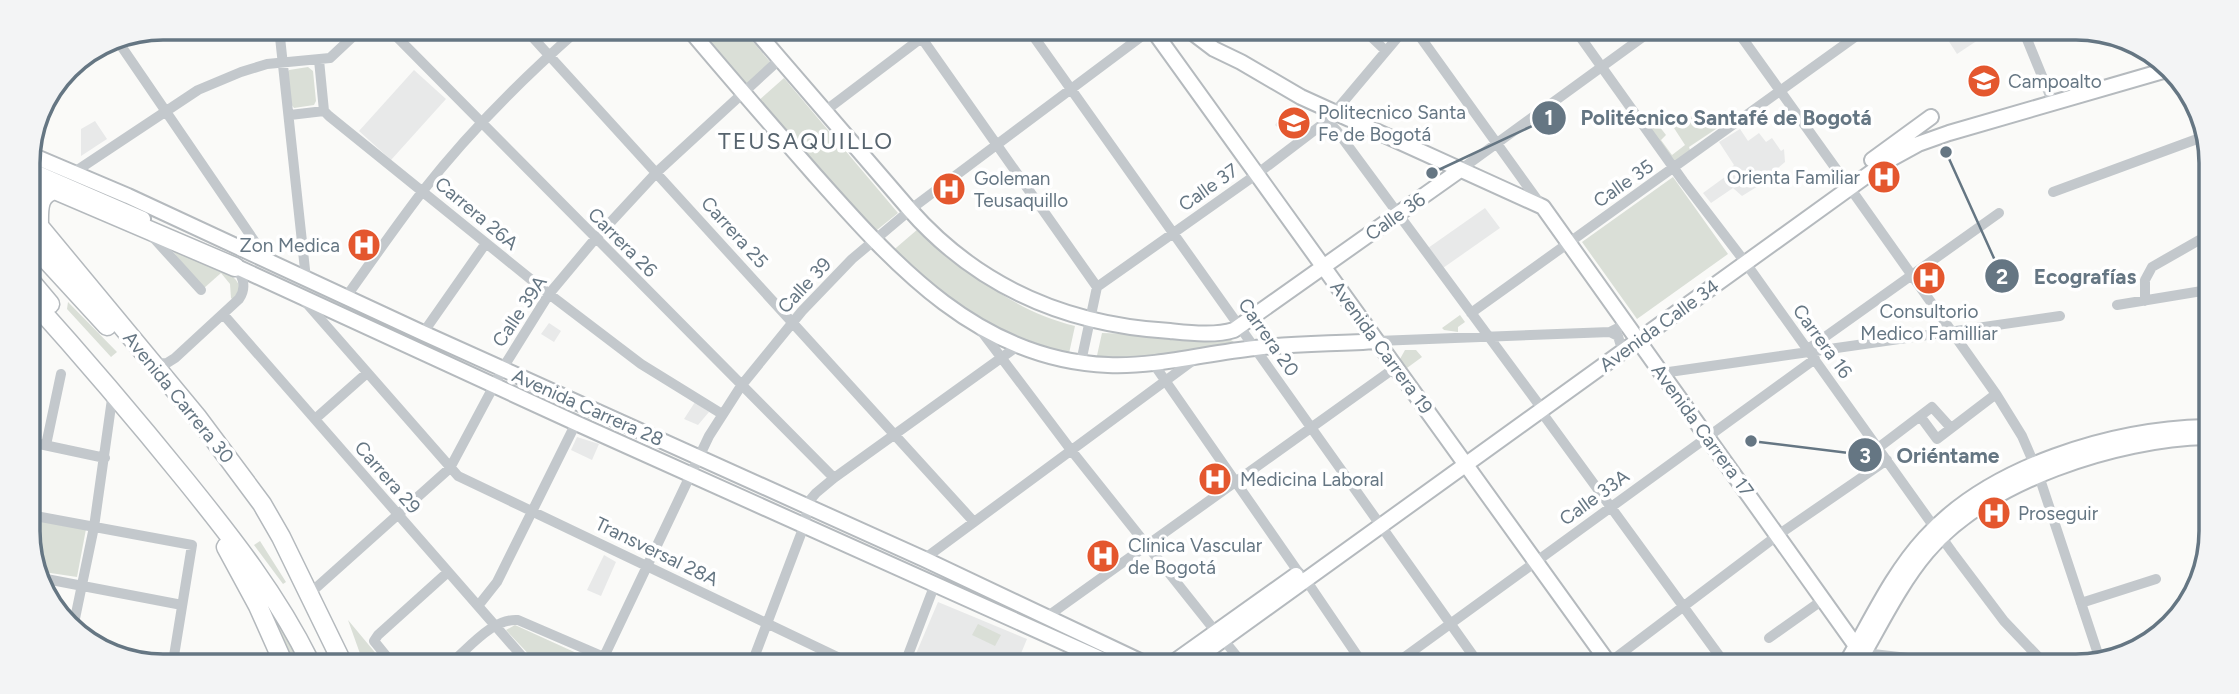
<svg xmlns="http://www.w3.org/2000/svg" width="2239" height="694" font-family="Figtree,sans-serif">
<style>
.built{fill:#e8e9e9}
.green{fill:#dadfd7}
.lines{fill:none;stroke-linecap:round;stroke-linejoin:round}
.major-casing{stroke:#b5babe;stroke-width:18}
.highway-casing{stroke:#b4b9bd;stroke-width:21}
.minor{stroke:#c3c8cc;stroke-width:10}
.major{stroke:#fff;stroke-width:14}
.highway{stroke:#fff;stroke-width:18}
.labels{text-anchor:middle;stroke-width:7;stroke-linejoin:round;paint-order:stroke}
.poi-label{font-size:19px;fill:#657683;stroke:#fff;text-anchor:start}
.street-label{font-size:19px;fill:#657683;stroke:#fff}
.quarter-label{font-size:23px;letter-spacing:2px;fill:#57646e;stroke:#fff}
.rim{fill:none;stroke:#657683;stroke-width:3.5}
.leader{fill:none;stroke:#657683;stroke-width:2.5}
.callout-dot{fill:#657683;stroke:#fff;stroke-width:2.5}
.mark-label{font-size:21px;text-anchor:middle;font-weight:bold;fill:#fff}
.callout-label{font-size:21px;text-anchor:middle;font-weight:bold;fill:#657683;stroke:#fff;stroke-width:7;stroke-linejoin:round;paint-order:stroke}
</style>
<rect width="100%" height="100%" fill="#fafaf8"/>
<path class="built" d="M 1959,32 L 1973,32 L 1978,40 L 1957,54 L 1948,40 Z
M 414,70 L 446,99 L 391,160 L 359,131 Z
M 1287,107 L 1312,121 L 1290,139 L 1275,125 Z
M 95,121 L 107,139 L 81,156 L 81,129 Z
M 1740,129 L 1748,141 L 1759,133 L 1766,142 L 1772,138 L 1781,151 L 1784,149 L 1785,162 L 1755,188 L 1742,196 L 1733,188 L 1711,203 L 1703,193 L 1729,174 L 1727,172 L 1734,165 L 1719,142 Z
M 1485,208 L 1500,228 L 1443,268 L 1428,248 Z
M 549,323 L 561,331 L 554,342 L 541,334 Z
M 695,402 L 709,412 L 698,425 L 684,419 Z
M 577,437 L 599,444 L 592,460 L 571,450 Z
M 604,555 L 616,562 L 601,596 L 587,590 Z
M 938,602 L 1027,639 L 1017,663 L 912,663 Z"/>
<path class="green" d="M 694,29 L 742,29 L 771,63 L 744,87 Z
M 308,67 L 313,71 L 316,101 L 314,105 L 294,108 L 291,104 L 287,73 L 289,70 Z
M 784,78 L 898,213 L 872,234 L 757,102 Z
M 1725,110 L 1731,119 L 1689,147 L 1690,150 L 1673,163 L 1648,129 L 1656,122 L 1666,135 L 1661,140 L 1672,155 L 1685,145 L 1674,128 L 1694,114 L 1700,124 L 1706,127 L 1724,115 Z
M 1673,177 L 1728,254 L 1637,319 L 1582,242 Z
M 918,229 C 966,270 1012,311 1075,326 L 1068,358 L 1044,351 L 965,316 L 890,253 Z
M 167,244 C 182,251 236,269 239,286 C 241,292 237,296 234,301 L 231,298 L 230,284 L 221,273 L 203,289 Z
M 68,302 L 117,352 L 111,357 L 67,309 Z
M 1460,315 L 1465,322 L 1458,327 L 1458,332 L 1444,330 L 1442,328 Z
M 1102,333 L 1226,337 L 1239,345 L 1149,361 L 1096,360 Z
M 1405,350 L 1416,350 L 1422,357 L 1407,368 L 1400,359 Z
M 30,517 L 86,529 L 77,577 L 37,571 L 31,557 Z
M 260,541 L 286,582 L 283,584 L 254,545 Z
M 264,593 L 302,662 L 289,662 L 260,596 Z
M 348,620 L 383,662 L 363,662 Z
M 978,624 L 1001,635 L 995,646 L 972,635 Z
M 515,625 L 594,661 L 593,663 L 536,662 L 506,630 Z"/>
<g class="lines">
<defs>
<path id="major" d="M 689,29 C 730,78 772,126 814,174 C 894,264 978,360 1108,365 C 1158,367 1206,353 1255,348 C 1296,343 1337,344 1377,341
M 754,29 L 910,210 C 979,288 1068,325 1170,331 C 1190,333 1215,336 1234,330 L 1460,170
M 1153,30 L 1610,665
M 1189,30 L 1214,49 L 1241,62 L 1301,97 L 1543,207 L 1856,646 L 1864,653
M 29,154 L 128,196 L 423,333 L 924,559 L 1146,664
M 1872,160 L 1931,117
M 28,169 L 143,219
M 28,188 L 40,184 L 58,182
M 226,262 L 576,423 L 1112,664
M 1171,664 L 1296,575
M 1189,664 L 1887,161 L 1918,144 L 1949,133 L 2170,69
M 1845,665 C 1870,623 1891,575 1925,538 C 1990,466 2112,429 2207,427
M 1857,665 C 1879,628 1899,585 1927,552 C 1987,481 2116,439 2207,437"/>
<path id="highway" d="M 29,214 L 198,418 L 262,504 L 281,537 L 342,662
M 39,226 C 39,211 37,194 55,190 L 235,267
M 29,241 L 107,326
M 29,279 L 50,304
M 29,297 C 83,357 135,418 186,481 C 232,538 277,595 310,662
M 226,547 L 258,606 L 283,662"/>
</defs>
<use href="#major" class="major-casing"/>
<use href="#highway" class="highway-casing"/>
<path class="minor" d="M 279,28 L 306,279
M 389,29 L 834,478
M 525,29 L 974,522
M 916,30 L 1097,287
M 1029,30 L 1479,664
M 1365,31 L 1386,51
M 1416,31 L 1541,205
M 1576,31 L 1683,181 L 1745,262 L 1952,552 L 2004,621 L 2047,666
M 1738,32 L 1844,180
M 2024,32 L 2053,103
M 115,37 L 268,261
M 319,60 L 324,111 L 329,116 L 549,294 L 641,364 L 722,414
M 825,111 L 932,30
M 290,115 L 324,111
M 1322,115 L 1337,131 L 1537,402
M 1460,170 L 1651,31
M 73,173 L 198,90 L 241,72 L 267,64 L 330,58 L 362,28
M 1850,188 L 1996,394 L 2022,436 L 2035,466
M 2053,192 L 2208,135
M 150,234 L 201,290
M 346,297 C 371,262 396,226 422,192 C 468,133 523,78 579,29
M 302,298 L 458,476 L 850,663
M 2145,301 L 2145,280 L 2152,267 L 2208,235
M 2117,305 L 2208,290
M 1471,313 L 1862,32
M 223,314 L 527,662
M 979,328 L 1071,450 L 1216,632
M 1610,332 L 1618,336 L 1620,343
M 423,333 L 486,243
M 1377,341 L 1610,332 L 1620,327 L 1623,319
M 1808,349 L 1999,213
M 1081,362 L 1097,287 L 1257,174 L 1328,120 L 1403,31
M 1153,363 L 1299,573
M 153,364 L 167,363 L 175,358 L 239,299 C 247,288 243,276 235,267
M 1662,373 L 2060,316
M 1540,410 L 1726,665
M 1920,416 L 1937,439 L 1996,394
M 315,419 L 367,373
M 30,442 L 105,458
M 46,445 L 61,374
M 1878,448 L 1932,407 L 1951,428
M 2039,476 L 2100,660
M 30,515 L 192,545 L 173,662
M 924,559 L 1195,359
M 41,578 L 182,605
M 1306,580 L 1363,664
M 308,595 L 450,468 L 506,363 L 549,294 L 595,239 L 657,172 L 780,59
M 2081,603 L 2156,579
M 478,606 L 497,582 L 576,423
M 1048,616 L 1396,367
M 73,628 L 94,527 L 113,392
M 1769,638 L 1824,599
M 1223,639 L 1243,664
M 1864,653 L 1978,666
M 391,662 L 374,641 L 378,635 L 448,572
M 452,662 C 470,647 493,618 518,620 L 618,663
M 601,663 L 709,436 L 741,386 L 802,311 L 852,259 L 915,206 L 1150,30
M 752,663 L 804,526 L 810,500 L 816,493 L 834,478 L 1019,345
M 905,663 L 935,584
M 1395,664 L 1815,359
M 1606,665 L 1778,535 L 1887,460
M 2082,666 L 2097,660"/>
<use href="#major" class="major"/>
<use href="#highway" class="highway"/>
</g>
<defs>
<symbol id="university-disc" viewBox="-11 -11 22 22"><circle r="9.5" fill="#e4572e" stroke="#fff"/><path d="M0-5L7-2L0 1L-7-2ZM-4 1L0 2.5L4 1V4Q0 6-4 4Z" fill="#fff"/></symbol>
<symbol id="hospital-disc" viewBox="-11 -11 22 22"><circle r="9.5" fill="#e4572e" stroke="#fff"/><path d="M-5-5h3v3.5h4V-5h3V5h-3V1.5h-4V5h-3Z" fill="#fff"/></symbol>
</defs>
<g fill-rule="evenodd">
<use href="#university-disc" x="1965" y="62" width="38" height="38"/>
<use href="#university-disc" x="1275" y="104" width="38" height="38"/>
<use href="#hospital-disc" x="1865" y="158" width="38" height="38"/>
<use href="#hospital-disc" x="930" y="170" width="38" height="38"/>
<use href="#hospital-disc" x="345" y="226" width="38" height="38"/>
<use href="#hospital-disc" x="1910" y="259" width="38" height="38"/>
<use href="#hospital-disc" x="1196" y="460" width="38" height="38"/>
<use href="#hospital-disc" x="1975" y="494" width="38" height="38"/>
<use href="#hospital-disc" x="1084" y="537" width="38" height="38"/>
</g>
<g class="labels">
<g class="poi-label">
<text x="2008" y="88">Campoalto</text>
<text x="1318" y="119">Politecnico Santa<tspan x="1318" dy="22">Fe de Bogotá</tspan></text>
<text x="1860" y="184" text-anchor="end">Orienta Familiar</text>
<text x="974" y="185">Goleman<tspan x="974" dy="22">Teusaquillo</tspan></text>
<text x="340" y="252" text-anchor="end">Zon Medica</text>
<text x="1929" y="318" text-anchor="middle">Consultorio<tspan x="1929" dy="22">Medico Familliar</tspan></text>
<text x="1240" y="486">Medicina Laboral</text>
<text x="2018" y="520">Proseguir</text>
<text x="1128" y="552">Clinica Vascular<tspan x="1128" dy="22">de Bogotá</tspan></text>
</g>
<g class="street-label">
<text transform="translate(1623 183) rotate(-35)" y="7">Calle 35</text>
<text transform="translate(1208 187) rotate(-35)" y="7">Calle 37</text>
<text transform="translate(477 213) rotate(40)" y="7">Carrera 26A</text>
<text transform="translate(1395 216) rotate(-35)" y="7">Calle 36</text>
<text transform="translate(735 232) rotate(48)" y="7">Carrera 25</text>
<text transform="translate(623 242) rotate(45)" y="7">Carrera 26</text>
<text transform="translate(804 285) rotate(-47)" y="7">Calle 39</text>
<text transform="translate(519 311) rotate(-56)" y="7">Calle 39A</text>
<text transform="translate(1659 325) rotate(-36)" y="7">Avenida Calle 34</text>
<text transform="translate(1269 337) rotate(55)" y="7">Carrera 20</text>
<text transform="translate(1823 341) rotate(54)" y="7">Carrera 16</text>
<text transform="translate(1382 347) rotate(54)" y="7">Avenida Carrera 19</text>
<text transform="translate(179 397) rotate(51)" y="7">Avenida Carrera 30</text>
<text transform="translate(588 407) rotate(24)" y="7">Avenida Carrera 28</text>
<text transform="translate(1703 430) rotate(54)" y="7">Avenida Carrera 17</text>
<text transform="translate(388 477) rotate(49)" y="7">Carrera 29</text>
<text transform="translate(1594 497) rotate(-36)" y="7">Calle 33A</text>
<text transform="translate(657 551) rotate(26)" y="7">Transversal 28A</text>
</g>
<g class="quarter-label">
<text x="806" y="149">TEUSAQUILLO</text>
</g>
</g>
<path d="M0 0H2239V694H0ZM163 40H2076A123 123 0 0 1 2199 163V531A123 123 0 0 1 2076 654H163A123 123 0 0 1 40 531V163A123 123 0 0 1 163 40Z" fill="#f3f4f5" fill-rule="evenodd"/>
<path class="rim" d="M163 40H2076A123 123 0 0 1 2199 163V531A123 123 0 0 1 2076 654H163A123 123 0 0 1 40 531V163A123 123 0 0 1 163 40Z"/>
<path class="leader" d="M1432 173L1549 118M1946 152L2002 276M1751 441L1865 455"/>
<g class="callout-dot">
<circle cx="1432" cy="173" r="7"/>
<circle cx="1946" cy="152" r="7"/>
<circle cx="1751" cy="441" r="7"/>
<circle cx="1549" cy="118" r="18"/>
<circle cx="2002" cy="276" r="18"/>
<circle cx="1865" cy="455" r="18"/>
</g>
<g class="mark-label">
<text x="1549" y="125">1</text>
<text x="2002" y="284">2</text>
<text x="1865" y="463">3</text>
</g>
<g class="callout-label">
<text x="1726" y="125">Politécnico Santafé de Bogotá</text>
<text x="2085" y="284">Ecografías</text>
<text x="1948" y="463">Oriéntame</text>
</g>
</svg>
